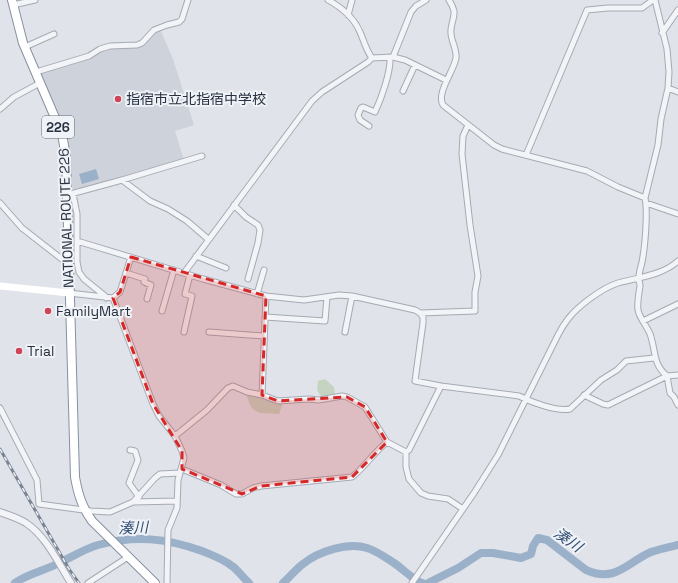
<svg xmlns="http://www.w3.org/2000/svg" width="678" height="583" font-family="'Space Grotesk','Noto Sans JP',sans-serif">
<style>
.built{fill:#ced2db}
.green{fill:#c5d3c1}
.water{fill:#9bb1c9}
.lines{fill:none;stroke-linecap:round;stroke-linejoin:round}
.river{stroke:#9bb1c9;stroke-width:8}
.minor-casing{stroke:#a5aab3;stroke-width:7}
.tertiary-casing{stroke:#a5aab3;stroke-width:8}
.trunk-casing{stroke:#8791a0;stroke-width:10}
.minor{stroke:#f3f4f7;stroke-width:5}
.tertiary{stroke:#f3f4f7;stroke-width:6}
.secondary{stroke:#fff;stroke-width:7}
.trunk{stroke:#fff;stroke-width:8}
.rail-casing{stroke:#798393;stroke-width:3}
.rail{stroke:#eff2f6;stroke-width:1.5;stroke-dasharray:4.5;stroke-linecap:butt}
.marked{fill:#d62828;fill-opacity:0.2;stroke:#d62828;stroke-width:3;stroke-dasharray:8 5;stroke-linejoin:round}
.poi-dot{fill:#cf4457;stroke:#eff2f6;stroke-width:1.5}
.labels{text-anchor:middle;stroke-width:4;stroke-linejoin:round;paint-order:stroke}
.shield{fill:#eff2f6;stroke:#646b77;stroke-width:1}
.shield-label{font-size:13px;font-weight:bold;fill:#283141}
.poi-label{font-size:14px;fill:#283141;stroke:#eff2f6;text-anchor:start}
.street-label{font-size:14px;fill:#283141;stroke:#eff2f6}
.water-label{font-size:15px;font-style:italic;fill:#324f75;stroke:#eff2f6}
</style>
<rect width="100%" height="100%" fill="#e0e3e9"/>
<path class="built" d="M 160,29 L 173,59 L 194,125 L 175,131 L 184,160 L 73,192 L 68,149 L 39,73 L 108,48 L 132,48 L 142,44 L 151,34 Z"/>
<path class="green" d="M 325,379 L 334,387 L 335,395 L 323,397 C 316,392 317,389 318,381 Z
M 248,394 L 261,397 L 276,403 L 283,403 L 279,414 C 260,413 253,416 247,397 Z"/>
<path class="water" d="M 96,169 L 99,179 L 82,184 L 79,174 Z"/>
<g class="lines">
<path class="river" d="M 15,583 C 27,574 43,571 57,564 C 70,558 84,549 98,545 C 135,535 166,538 202,551 C 212,555 223,559 232,566 C 237,569 243,578 249,583
M 283,583 C 290,577 296,569 303,564 C 319,551 348,542 367,548 C 377,551 386,558 394,563 C 402,568 414,581 422,583
M 428,583 L 458,568 L 481,553 L 493,553 L 521,558 L 531,554 L 533,546 L 538,538 L 547,540 L 586,570 C 616,583 626,563 651,552 C 659,549 669,547 678,545"/>
<defs>
<path id="minor" d="M 328,0 C 341,7 354,18 360,32 C 364,41 366,50 372,58
M 449,0 C 451,3 453,7 454,11 C 455,18 450,25 451,33 C 451,41 457,49 456,58 C 454,71 436,93 443,105 L 494,145 L 502,149 L 587,171 L 618,187 L 645,198
M 655,0 L 667,49 L 669,72 L 668,88 L 661,119 L 658,145 L 645,198 C 648,212 645,247 642,262 C 641,267 639,272 639,277 C 638,280 640,282 640,286 C 639,293 637,302 638,310 C 640,320 649,328 651,337 C 656,353 653,364 667,376 L 670,393 L 674,397 L 678,405
M 13,5 L 35,0
M 348,15 L 352,0
M 662,33 L 678,10
M 25,47 L 54,34
M 393,57 L 411,12 L 416,6 L 426,0
M 36,72 L 89,56 L 100,49 L 110,46 L 137,45 L 142,43 L 154,30 L 167,25 L 179,22 L 182,19 L 188,0
M 668,88 L 678,92
M 403,91 L 415,65
M 0,109 L 14,97 L 40,83
M 369,126 L 360,120 L 358,115 L 361,108 L 363,107 L 375,112 C 381,99 391,72 390,57
M 526,155 L 587,10 L 608,8 L 642,8 L 653,0
M 122,180 L 150,201 L 168,209 L 187,221 L 208,239
M 73,194 L 77,214 L 77,262 L 79,272 L 84,279 L 105,296 L 106,298
M 67,195 L 122,180 L 202,156
M 0,203 L 22,228 L 63,260 L 69,261
M 646,203 L 678,214
M 234,205 L 246,217 L 258,225 L 260,230 L 258,243 L 248,279
M 77,241 L 203,279 L 266,296 L 304,300 L 339,295 L 352,296 L 415,310 L 420,313 L 475,311 L 475,292 L 478,276 L 470,225 L 462,154 L 463,136 L 468,125
M 196,256 L 226,268
M 126,273 L 145,279 L 144,282 L 151,285 L 147,299
M 184,273 L 312,101 L 322,92 L 368,62 L 372,58 L 393,57 L 405,60 L 446,80
M 69,293 L 113,298 L 120,292 L 131,257
M 257,294 L 264,270
M 113,298 L 153,404 L 159,416 L 175,436 L 182,451 L 184,458 L 178,480 L 177,508 L 168,530 L 167,583
M 162,311 L 174,270
M 420,313 L 423,317 L 423,323 L 415,381 L 441,386 L 519,396 C 531,402 557,412 570,409 L 601,380 L 617,370 L 626,361 L 654,358
M 265,317 L 325,321 L 327,297
M 643,321 L 678,304
M 184,332 L 192,296 L 185,294 L 190,275
M 209,332 L 264,336
M 345,332 L 352,296
M 262,395 L 266,296
M 584,395 L 603,404 L 608,405 L 667,376 L 678,375
M 0,408 L 37,480 L 39,504 L 91,511 L 110,512 L 133,502 L 155,478 L 160,474 L 180,473
M 175,436 L 207,410 L 228,388 L 233,386 L 247,392 L 262,395 L 278,401 L 309,399 L 319,400 L 342,396 L 347,397 L 365,407 L 387,442
M 130,450 L 135,451 L 138,460 L 129,483 L 139,497
M 406,452 L 406,467 L 409,479 L 421,493 L 428,496 L 448,499 L 463,509
M 182,469 L 221,485 L 236,494 L 242,494 L 253,488 L 261,486 L 352,477 C 365,467 374,452 387,442 L 406,452 L 409,450 L 441,386
M 133,502 L 177,501
M 88,583 L 128,557
M 412,583 L 474,493 L 498,455 L 558,335 C 561,329 564,324 568,319 C 578,306 602,288 618,283 C 639,277 661,276 678,261"/>
<path id="tertiary" d="M 0,512 C 8,515 18,518 26,523 C 47,537 58,563 71,583"/>
<path id="trunk" d="M 12,0 L 23,43 L 62,134 L 66,157 L 75,477 C 78,494 82,507 92,521 L 155,583"/>
</defs>
<use href="#minor" class="minor-casing"/>
<use href="#tertiary" class="tertiary-casing"/>
<use href="#trunk" class="trunk-casing"/>
<use href="#minor" class="minor"/>
<use href="#tertiary" class="tertiary"/>
<path class="secondary" d="M 0,286 L 69,293"/>
<use href="#trunk" class="trunk"/>
<defs>
<path id="rail" d="M 0,449 L 69,569 L 79,583"/>
</defs>
<use href="#rail" class="rail-casing"/>
<use href="#rail" class="rail"/>
</g>
<path class="marked" d="M 131,257 L 266,296 L 262,395 L 278,401 L 347,397 L 365,407 L 387,442 L 352,477 L 261,486 L 242,494 L 182,469 L 182,451 L 153,404 L 113,298 L 120,292 Z"/>
<g class="poi-dot">
<circle cx="118" cy="99" r="4"/>
<circle cx="48" cy="311" r="4"/>
<circle cx="19" cy="351" r="4"/>
</g>
<g class="labels">
<rect class="shield" x="42" y="116" width="32" height="22" rx="3"/>
<g class="shield-label">
<text x="58" y="132">226</text>
</g>
<g class="poi-label">
<text x="126" y="104">指宿市立北指宿中学校</text>
<text x="56" y="316">FamilyMart</text>
<text x="27" y="356">Trial</text>
</g>
<g class="street-label">
<text transform="translate(66 218) rotate(-92)" y="5">NATIONAL ROUTE 226</text>
</g>
<g class="water-label">
<text transform="translate(133 528) rotate(-2)" y="5">湊川</text>
<text transform="translate(568 540) rotate(35)" y="5">湊川</text>
</g>
</g>
</svg>
